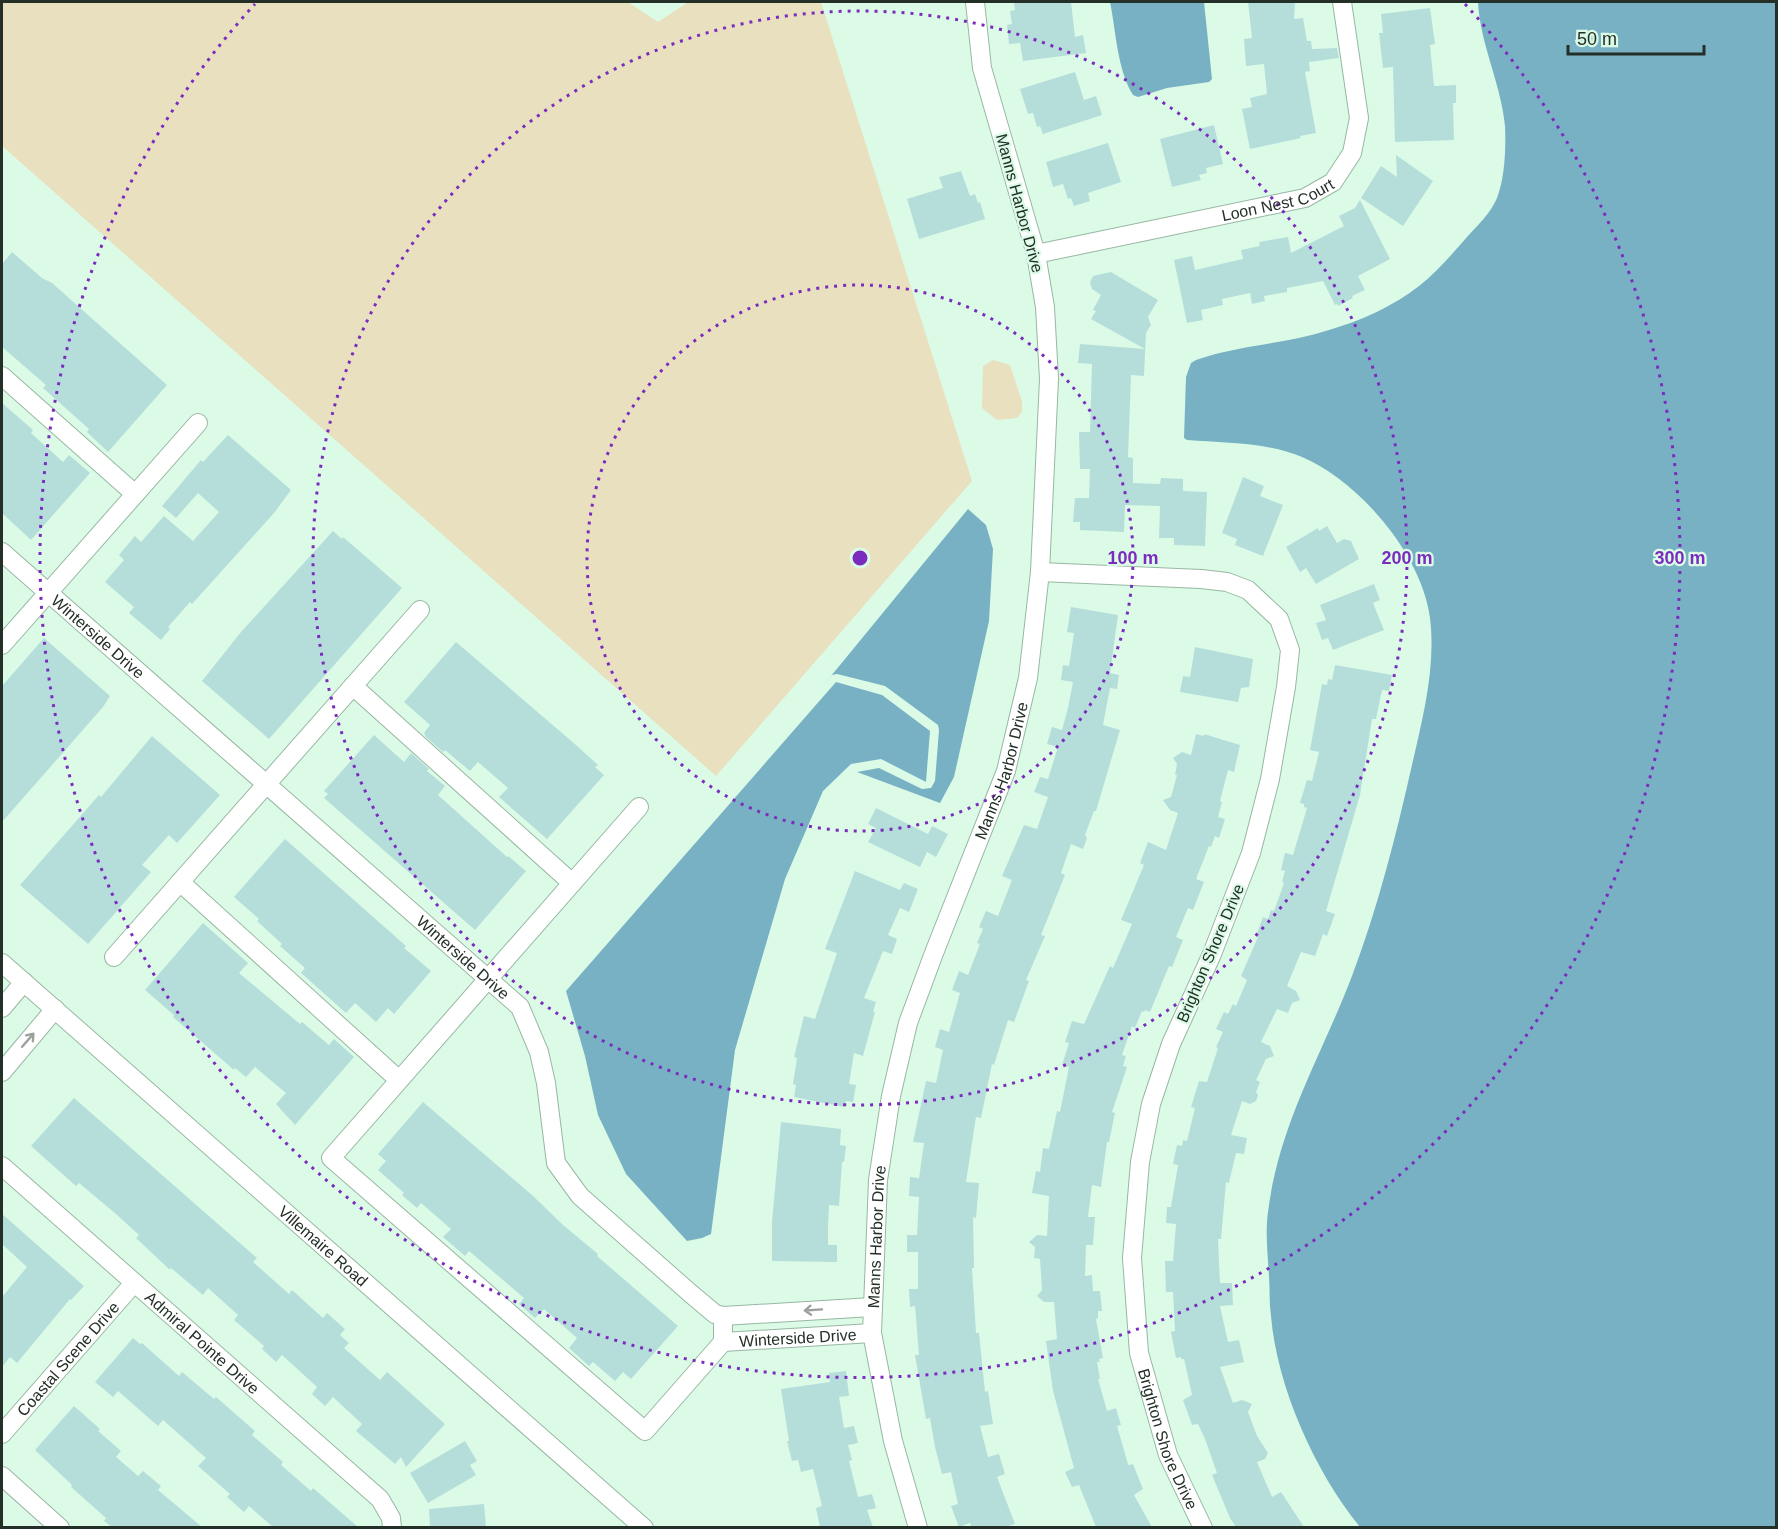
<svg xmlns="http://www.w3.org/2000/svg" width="1778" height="1529" font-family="Arial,sans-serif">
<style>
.green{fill:#e9e0c0}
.water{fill:#79b1c4}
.building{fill:#b5dedb}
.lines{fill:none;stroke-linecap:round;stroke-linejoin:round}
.street-casing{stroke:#98b7a3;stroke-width:20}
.street{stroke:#fff;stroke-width:18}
.oneway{stroke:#9ca19e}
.ring{fill:none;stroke:#7b2cbf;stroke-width:3;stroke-dasharray:3 6}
.labels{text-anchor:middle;stroke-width:4.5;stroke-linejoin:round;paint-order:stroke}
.street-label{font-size:16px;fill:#232f27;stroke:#dbfbe7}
.centre{fill:#7b2cbf;stroke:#dbfbe7;stroke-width:3}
.ring-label{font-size:18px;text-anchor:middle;font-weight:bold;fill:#7b2cbf;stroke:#dbfbe7;stroke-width:4.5;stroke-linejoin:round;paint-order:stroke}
</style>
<rect width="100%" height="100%" fill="#dbfbe7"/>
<path class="green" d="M 2,2 L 628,2 L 658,22 L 688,2 L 821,2 L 972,481 L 716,776 L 2,146 Z
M 993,360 L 1010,365 L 1022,401 L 1022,412 L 1017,418 L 997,420 L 982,408 L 983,366 Z"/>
<path class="water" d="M 1110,2 L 1204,2 L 1212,79 L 1209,82 L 1167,88 L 1138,97 L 1133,95 C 1117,69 1116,31 1110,2 Z
M 1478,2 L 1776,2 L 1776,1527 L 1360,1527 C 1315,1472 1277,1387 1271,1316 C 1269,1303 1270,1290 1269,1277 C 1268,1256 1265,1234 1268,1212 C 1279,1124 1321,1057 1352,976 C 1378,907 1396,836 1412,765 C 1423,717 1436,667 1430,618 C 1422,555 1359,481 1302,457 C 1267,442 1224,443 1187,440 L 1184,438 L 1186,377 L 1191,363 L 1196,360 C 1239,345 1286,344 1329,330 C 1360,321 1394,306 1419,286 C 1437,272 1452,254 1467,237 C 1478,225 1490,214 1497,198 C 1505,177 1506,148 1505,126 C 1501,83 1480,44 1478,2 Z
M 968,509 L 986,525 L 993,549 L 989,621 L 954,777 L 940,803 L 857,772 L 879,768 L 922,789 L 931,788 L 935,781 L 939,730 L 938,725 L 885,686 L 837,674 L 832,675 L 822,687 Z
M 836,682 L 882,695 L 930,731 L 926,782 L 881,759 L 851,764 L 823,791 L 785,879 L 735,1050 L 711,1234 L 702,1238 L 687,1241 L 626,1174 L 598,1115 L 585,1056 L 566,991 Z"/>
<path class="building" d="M 1030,2 L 1071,2 L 1075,37 L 1083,35 L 1086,53 L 1023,61 L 1020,43 L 1009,44 L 1007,25 L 1012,24 L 1010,11 L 1015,10 L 1014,3 Z
M 1248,2 L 1295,2 L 1294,19 L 1303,18 L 1307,41 L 1311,41 L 1312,49 L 1337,48 L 1339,58 L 1309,62 L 1310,71 L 1305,72 L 1316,133 L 1300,136 L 1301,138 L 1250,149 L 1242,109 L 1252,107 L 1250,98 L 1267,94 L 1264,64 L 1246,66 L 1244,39 L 1252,38 Z
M 1430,8 L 1435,44 L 1430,45 L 1434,86 L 1456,85 L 1456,103 L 1453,103 L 1454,140 L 1395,142 L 1393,67 L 1383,68 L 1379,33 L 1383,33 L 1381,14 Z
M 1075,72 L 1084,100 L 1096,96 L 1102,115 L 1043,134 L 1040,126 L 1037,127 L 1033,113 L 1028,114 L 1020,89 Z
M 1214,125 L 1223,164 L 1206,168 L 1207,173 L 1199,175 L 1201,180 L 1172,187 L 1160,139 Z
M 1108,143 L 1121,182 L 1088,193 L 1090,201 L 1074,206 L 1071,198 L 1068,199 L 1063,184 L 1053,187 L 1046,162 Z
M 1396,155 L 1433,181 L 1403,226 L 1361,198 L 1381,166 L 1397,177 Z
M 961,171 L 970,196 L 975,194 L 978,203 L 980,202 L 985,219 L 919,239 L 907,199 L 943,188 L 939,177 Z
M 1360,200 L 1390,259 L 1358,276 L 1365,290 L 1352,296 L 1353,298 L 1338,306 L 1337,304 L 1335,305 L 1323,281 L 1287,288 L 1287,292 L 1264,296 L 1265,301 L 1252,304 L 1250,293 L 1222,299 L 1223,305 L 1201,310 L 1203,320 L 1187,323 L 1174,260 L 1192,256 L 1195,270 L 1243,259 L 1241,250 L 1260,246 L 1259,242 L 1288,237 L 1291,253 L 1344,226 L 1339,216 L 1355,208 Z
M 12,252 L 42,278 L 52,283 L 167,385 L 108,452 L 87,432 L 89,429 L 43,388 L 46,385 L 2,347 L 2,264 Z
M 1111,272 L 1158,300 L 1148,317 L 1151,325 L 1146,333 L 1144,376 L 1131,375 L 1128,457 L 1133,458 L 1133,483 L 1160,484 L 1161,478 L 1183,479 L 1183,491 L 1207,492 L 1205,546 L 1174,545 L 1174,538 L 1159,538 L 1160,506 L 1125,505 L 1124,532 L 1080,530 L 1080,522 L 1073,522 L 1075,498 L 1089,498 L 1090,469 L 1080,469 L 1079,432 L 1090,432 L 1092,364 L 1078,363 L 1080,344 L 1145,349 L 1091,319 L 1096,311 L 1093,310 L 1101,295 L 1092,289 L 1090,282 L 1093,276 Z
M 2,403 L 33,430 L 31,433 L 63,462 L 69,455 L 90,473 L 31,540 L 2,513 Z
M 228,435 L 291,490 L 274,513 L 192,604 L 190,602 L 168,627 L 170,629 L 161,640 L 129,613 L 134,607 L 105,582 L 124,560 L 119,555 L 135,536 L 141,542 L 164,516 L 193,541 L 219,512 L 198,493 L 176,518 L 162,506 L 201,460 L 203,462 Z
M 1243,477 L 1264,486 L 1260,496 L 1283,505 L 1263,556 L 1235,545 L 1237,539 L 1222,533 Z
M 1327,526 L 1337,543 L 1344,539 L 1351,541 L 1359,559 L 1316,584 L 1306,568 L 1300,572 L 1286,547 L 1318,528 L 1319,531 Z
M 333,531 L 342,539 L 343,537 L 402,588 L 269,739 L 202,681 L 241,632 Z
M 1374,584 L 1380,600 L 1373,603 L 1384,630 L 1333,650 L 1328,638 L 1322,640 L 1316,623 L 1326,620 L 1320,605 Z
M 1071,607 L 1118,615 L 1110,673 L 1119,675 L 1117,689 L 1110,688 L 1103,725 L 1120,730 L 1096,811 L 1094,811 L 1085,835 L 1087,838 L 1083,849 L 1071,844 L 1061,873 L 1065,875 L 1041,935 L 1045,936 L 1026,980 L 1029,981 L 1014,1022 L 1008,1020 L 994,1065 L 992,1064 L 981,1118 L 976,1117 L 966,1182 L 979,1183 L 976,1218 L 973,1217 L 974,1268 L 972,1268 L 976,1333 L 979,1333 L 985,1392 L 988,1391 L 993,1424 L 980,1426 L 988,1457 L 999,1454 L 1005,1474 L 997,1477 L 1015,1524 L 1005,1527 L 972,1527 L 970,1523 L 959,1527 L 951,1506 L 958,1504 L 951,1472 L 942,1474 L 935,1447 L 930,1418 L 926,1419 L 915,1355 L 919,1355 L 915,1306 L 910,1307 L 909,1289 L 918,1289 L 918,1252 L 907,1252 L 907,1235 L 917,1235 L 919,1197 L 909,1196 L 910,1177 L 919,1178 L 924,1143 L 913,1142 L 926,1081 L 936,1083 L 943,1050 L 935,1047 L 940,1029 L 949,1032 L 960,993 L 952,990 L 959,971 L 968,975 L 980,944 L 977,943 L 983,929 L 979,927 L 986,911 L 998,916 L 1012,880 L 1002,876 L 1024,825 L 1037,829 L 1048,797 L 1034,792 L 1040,777 L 1048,779 L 1058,747 L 1047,744 L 1052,727 L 1062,730 L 1068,708 L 1073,682 L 1061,680 L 1063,665 L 1069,666 L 1074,633 L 1067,632 Z
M 44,638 L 110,696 L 103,707 L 2,822 L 2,686 Z
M 456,642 L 576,745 L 598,765 L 595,767 L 604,775 L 547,839 L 499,797 L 508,788 L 478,762 L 470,771 L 445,750 L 443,752 L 426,737 L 424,733 L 430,725 L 404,702 Z
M 1195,647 L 1253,659 L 1249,687 L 1241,688 L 1238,702 L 1180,692 L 1183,676 L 1190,677 Z
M 1335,665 L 1392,675 L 1389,691 L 1382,690 L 1376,719 L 1372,719 L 1360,795 L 1326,911 L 1335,914 L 1327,936 L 1323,934 L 1315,956 L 1301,952 L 1287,986 L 1296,991 L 1300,1000 L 1292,1003 L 1288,1013 L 1277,1009 L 1261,1042 L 1270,1046 L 1274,1056 L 1266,1059 L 1256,1080 L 1260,1082 L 1256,1092 L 1258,1095 L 1256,1101 L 1250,1104 L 1242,1101 L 1231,1135 L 1247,1138 L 1244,1154 L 1236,1153 L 1229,1183 L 1226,1182 L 1221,1239 L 1218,1239 L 1220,1283 L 1232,1283 L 1233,1305 L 1220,1306 L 1228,1342 L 1239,1340 L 1244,1362 L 1220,1367 L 1233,1403 L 1242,1400 L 1252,1404 L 1248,1412 L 1257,1436 L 1268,1453 L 1265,1459 L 1257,1462 L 1272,1497 L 1281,1492 L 1304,1527 L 1236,1527 L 1230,1518 L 1212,1475 L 1217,1473 L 1205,1439 L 1198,1424 L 1192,1425 L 1183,1400 L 1192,1395 L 1184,1359 L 1181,1359 L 1181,1357 L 1176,1358 L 1171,1332 L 1175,1331 L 1173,1292 L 1166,1292 L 1165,1261 L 1173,1261 L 1176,1224 L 1166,1223 L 1167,1207 L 1171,1207 L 1178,1165 L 1173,1164 L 1177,1145 L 1182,1146 L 1183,1140 L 1187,1141 L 1195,1108 L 1191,1107 L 1199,1081 L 1207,1082 L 1218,1048 L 1216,1047 L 1223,1032 L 1216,1029 L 1224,1012 L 1228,1014 L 1233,1004 L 1236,1006 L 1247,980 L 1241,976 L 1258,937 L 1256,936 L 1263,917 L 1268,919 L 1271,910 L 1274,911 L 1284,883 L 1282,882 L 1285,871 L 1281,870 L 1285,853 L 1293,855 L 1307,808 L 1304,807 L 1304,804 L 1300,803 L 1307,780 L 1312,781 L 1319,752 L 1310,750 L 1322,684 L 1327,685 L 1328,679 L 1332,680 Z
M 1196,734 L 1204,736 L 1204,734 L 1240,745 L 1234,772 L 1228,770 L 1220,801 L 1222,802 L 1218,817 L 1225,819 L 1219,838 L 1215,836 L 1211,847 L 1209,846 L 1196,879 L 1204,882 L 1193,910 L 1188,908 L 1176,937 L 1183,940 L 1172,967 L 1169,966 L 1150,1012 L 1145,1010 L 1144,1012 L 1142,1011 L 1135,1028 L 1132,1026 L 1122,1055 L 1126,1056 L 1123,1066 L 1127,1067 L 1112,1112 L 1115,1113 L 1109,1142 L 1107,1142 L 1101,1187 L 1092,1185 L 1088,1217 L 1095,1217 L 1093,1245 L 1086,1245 L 1085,1276 L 1092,1275 L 1093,1291 L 1100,1291 L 1102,1311 L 1098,1311 L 1098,1318 L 1096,1319 L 1103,1358 L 1099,1359 L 1100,1362 L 1097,1362 L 1100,1379 L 1098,1379 L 1107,1411 L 1116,1408 L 1121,1425 L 1117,1426 L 1128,1464 L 1128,1465 L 1133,1464 L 1143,1489 L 1134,1495 L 1152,1527 L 1096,1527 L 1079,1485 L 1072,1487 L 1065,1472 L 1074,1468 L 1053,1391 L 1046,1341 L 1057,1339 L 1054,1302 L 1044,1302 L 1037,1296 L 1042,1290 L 1040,1259 L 1034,1258 L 1035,1247 L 1029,1242 L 1037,1235 L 1047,1236 L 1049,1196 L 1032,1193 L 1036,1171 L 1040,1172 L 1043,1148 L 1049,1149 L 1057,1111 L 1060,1112 L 1069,1067 L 1062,1065 L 1069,1043 L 1065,1042 L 1072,1021 L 1084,1024 L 1110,966 L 1113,968 L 1132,924 L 1121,920 L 1144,865 L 1140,863 L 1148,842 L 1166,850 L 1178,813 L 1170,810 L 1163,800 L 1171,797 L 1177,775 L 1175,775 L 1177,764 L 1173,758 L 1182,752 L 1191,755 Z
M 374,735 L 404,762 L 411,753 L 429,769 L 427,771 L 445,786 L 438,795 L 507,857 L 508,856 L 526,871 L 475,930 L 324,798 L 328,794 L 324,791 Z
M 152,736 L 220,795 L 177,843 L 169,835 L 142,865 L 151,872 L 88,944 L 20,885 L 99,795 L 101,797 Z
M 876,808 L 928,834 L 932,826 L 948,834 L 936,857 L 927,852 L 920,867 L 868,842 L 876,828 L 868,824 Z
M 285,839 L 406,946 L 404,948 L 431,971 L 394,1014 L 388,1008 L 376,1022 L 355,1003 L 346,1013 L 301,973 L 305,968 L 280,946 L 282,944 L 257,921 L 259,919 L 234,897 Z
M 855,871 L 900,890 L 904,883 L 918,889 L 909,912 L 900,908 L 888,935 L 897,939 L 892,954 L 883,951 L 864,998 L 876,1002 L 873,1012 L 875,1012 L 863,1056 L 854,1053 L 849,1084 L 856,1085 L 853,1102 L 846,1101 L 844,1107 L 794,1097 L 796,1085 L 793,1084 L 797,1058 L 794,1057 L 804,1016 L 815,1019 L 837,953 L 825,949 Z
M 203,923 L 248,963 L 239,973 L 300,1024 L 302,1022 L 329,1045 L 334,1039 L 354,1057 L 295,1125 L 276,1104 L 286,1093 L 255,1067 L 246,1077 L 235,1068 L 234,1070 L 173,1017 L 174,1015 L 145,990 Z
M 74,1098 L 257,1258 L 253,1262 L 289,1294 L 292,1290 L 323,1318 L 327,1313 L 345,1329 L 340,1335 L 349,1343 L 344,1348 L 380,1380 L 387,1372 L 445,1424 L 406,1467 L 401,1457 L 395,1464 L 356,1431 L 362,1424 L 333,1397 L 325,1406 L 312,1394 L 317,1387 L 282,1355 L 276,1362 L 262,1349 L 264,1346 L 234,1320 L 238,1315 L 208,1288 L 203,1295 L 171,1268 L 170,1270 L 136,1238 L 139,1235 L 116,1214 L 79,1183 L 76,1186 L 31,1146 Z
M 423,1102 L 532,1195 L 563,1225 L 598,1254 L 597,1256 L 678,1326 L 631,1379 L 623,1372 L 615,1381 L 593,1362 L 589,1366 L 569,1348 L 577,1338 L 544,1309 L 535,1318 L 519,1304 L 524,1298 L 469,1251 L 465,1256 L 443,1237 L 451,1229 L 421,1203 L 417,1208 L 402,1195 L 404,1193 L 378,1170 L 386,1161 L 378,1154 Z
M 781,1122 L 841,1129 L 840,1145 L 846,1146 L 844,1162 L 842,1162 L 839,1206 L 829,1205 L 828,1227 L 828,1245 L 837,1245 L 837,1262 L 772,1261 L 772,1222 Z
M 2,1214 L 84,1286 L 71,1300 L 70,1299 L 17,1363 L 10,1357 L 2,1367 L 2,1297 L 27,1267 L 2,1244 Z
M 133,1338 L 140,1344 L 142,1343 L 179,1376 L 182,1372 L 214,1399 L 216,1397 L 255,1431 L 252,1435 L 283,1462 L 281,1465 L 311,1491 L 313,1488 L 358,1527 L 273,1527 L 249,1506 L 244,1512 L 227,1497 L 230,1494 L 198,1466 L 206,1458 L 163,1420 L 158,1426 L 118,1391 L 113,1397 L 95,1382 Z
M 846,1371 L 849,1396 L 839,1397 L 844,1428 L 854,1426 L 858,1443 L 848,1445 L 852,1460 L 849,1461 L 858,1497 L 872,1494 L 876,1508 L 867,1510 L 873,1527 L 820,1527 L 816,1508 L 822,1506 L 813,1469 L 801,1472 L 798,1460 L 792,1461 L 787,1441 L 789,1441 L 781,1389 L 830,1382 L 829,1373 Z
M 74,1406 L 100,1429 L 98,1431 L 121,1451 L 116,1457 L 138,1476 L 143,1471 L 161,1486 L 158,1490 L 202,1527 L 112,1527 L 104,1521 L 106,1518 L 71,1487 L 72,1485 L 35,1450 Z
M 465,1441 L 477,1461 L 470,1465 L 476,1475 L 428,1503 L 410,1473 Z
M 484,1504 L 486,1527 L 430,1527 L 429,1509 Z"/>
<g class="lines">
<defs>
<g id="street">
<path id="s1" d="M 1036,254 L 1305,198 L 1333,182 L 1352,153 L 1359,118 L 1342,2"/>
<path d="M 2,376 L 135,494"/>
<path id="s2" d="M 2,552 L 520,1007 L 539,1052 L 546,1083 L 556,1163 L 580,1196 L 690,1293 L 715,1314 L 723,1316 L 872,1307"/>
<path id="s3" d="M 1040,572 L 1201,579 L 1227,582 L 1248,590 L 1279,619 L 1290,650 L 1286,687 L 1270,779 L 1251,853 L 1212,954 L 1171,1044 L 1151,1104 L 1140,1162 L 1132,1258 L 1139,1353 L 1168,1455 L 1203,1528"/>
<path d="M 2,645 L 198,423"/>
<path d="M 353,686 L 572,883"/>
<path d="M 639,807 L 331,1158 L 645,1431 L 723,1342 L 723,1316"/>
<path d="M 180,882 L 399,1080"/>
<path d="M 114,957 L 420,610"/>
<path id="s4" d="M 2,963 L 644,1528"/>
<path d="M 2,1008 L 24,982"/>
<path d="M 2,1072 L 55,1009"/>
<path id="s5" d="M 2,1166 L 380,1499 L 391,1518 L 392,1528"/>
<path id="s6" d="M 723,1342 L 872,1333"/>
<path id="s7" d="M 2,1434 L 134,1283"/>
<path d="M 2,1476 L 60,1528"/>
<path id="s8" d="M 918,1528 L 893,1441 L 872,1333 L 878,1180 L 891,1096 L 908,1023 L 934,953 L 1006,771 L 1028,678 L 1040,572 L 1049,379 L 1045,307 L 1036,254 L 982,68 L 975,2"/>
</g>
</defs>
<use href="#street" class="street-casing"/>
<use href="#street" class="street"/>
</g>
<defs><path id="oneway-shaft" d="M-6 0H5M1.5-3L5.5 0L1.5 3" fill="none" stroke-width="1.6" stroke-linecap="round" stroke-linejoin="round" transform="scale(1.5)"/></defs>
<g class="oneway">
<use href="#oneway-shaft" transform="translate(28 1040) rotate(-49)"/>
<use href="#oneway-shaft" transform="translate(813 1310) rotate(176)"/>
</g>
<g class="ring">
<circle cx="860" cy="558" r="273"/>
<circle cx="860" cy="558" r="547"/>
<path d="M1465 4A820 820 0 1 1 255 4"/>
</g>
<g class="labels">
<g class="street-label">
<text dy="6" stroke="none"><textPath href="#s1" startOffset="248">Loon Nest Court</textPath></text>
<text transform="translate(1020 203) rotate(75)" y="6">Manns Harbor Drive</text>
<text dy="6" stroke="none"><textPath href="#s2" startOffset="128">Winterside Drive</textPath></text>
<text dy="6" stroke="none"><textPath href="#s8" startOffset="783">Manns Harbor Drive</textPath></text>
<text transform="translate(1210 953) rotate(-67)" y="6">Brighton Shore Drive</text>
<text dy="6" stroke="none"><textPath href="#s2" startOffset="614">Winterside Drive</textPath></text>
<text dy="6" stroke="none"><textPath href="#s8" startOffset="297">Manns Harbor Drive</textPath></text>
<text dy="6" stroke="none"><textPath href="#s4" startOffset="428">Villemaire Road</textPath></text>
<text dy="6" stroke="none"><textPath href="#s6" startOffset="75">Winterside Drive</textPath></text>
<text dy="6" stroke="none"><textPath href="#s5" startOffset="267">Admiral Pointe Drive</textPath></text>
<text dy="6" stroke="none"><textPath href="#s7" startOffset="100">Coastal Scene Drive</textPath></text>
<text dy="6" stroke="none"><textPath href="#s3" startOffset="1104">Brighton Shore Drive</textPath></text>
</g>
</g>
<circle cx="860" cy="558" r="9" class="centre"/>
<g class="ring-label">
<text x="1133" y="564">100 m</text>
<text x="1407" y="564">200 m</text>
<text x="1680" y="564">300 m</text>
</g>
<rect width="1778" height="1529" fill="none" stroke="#232f27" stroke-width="6"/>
<path d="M1568 45v9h136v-9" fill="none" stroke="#232f27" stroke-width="3"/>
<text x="1577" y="45" font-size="18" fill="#232f27" stroke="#dbfbe7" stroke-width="4.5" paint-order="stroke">50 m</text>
</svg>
